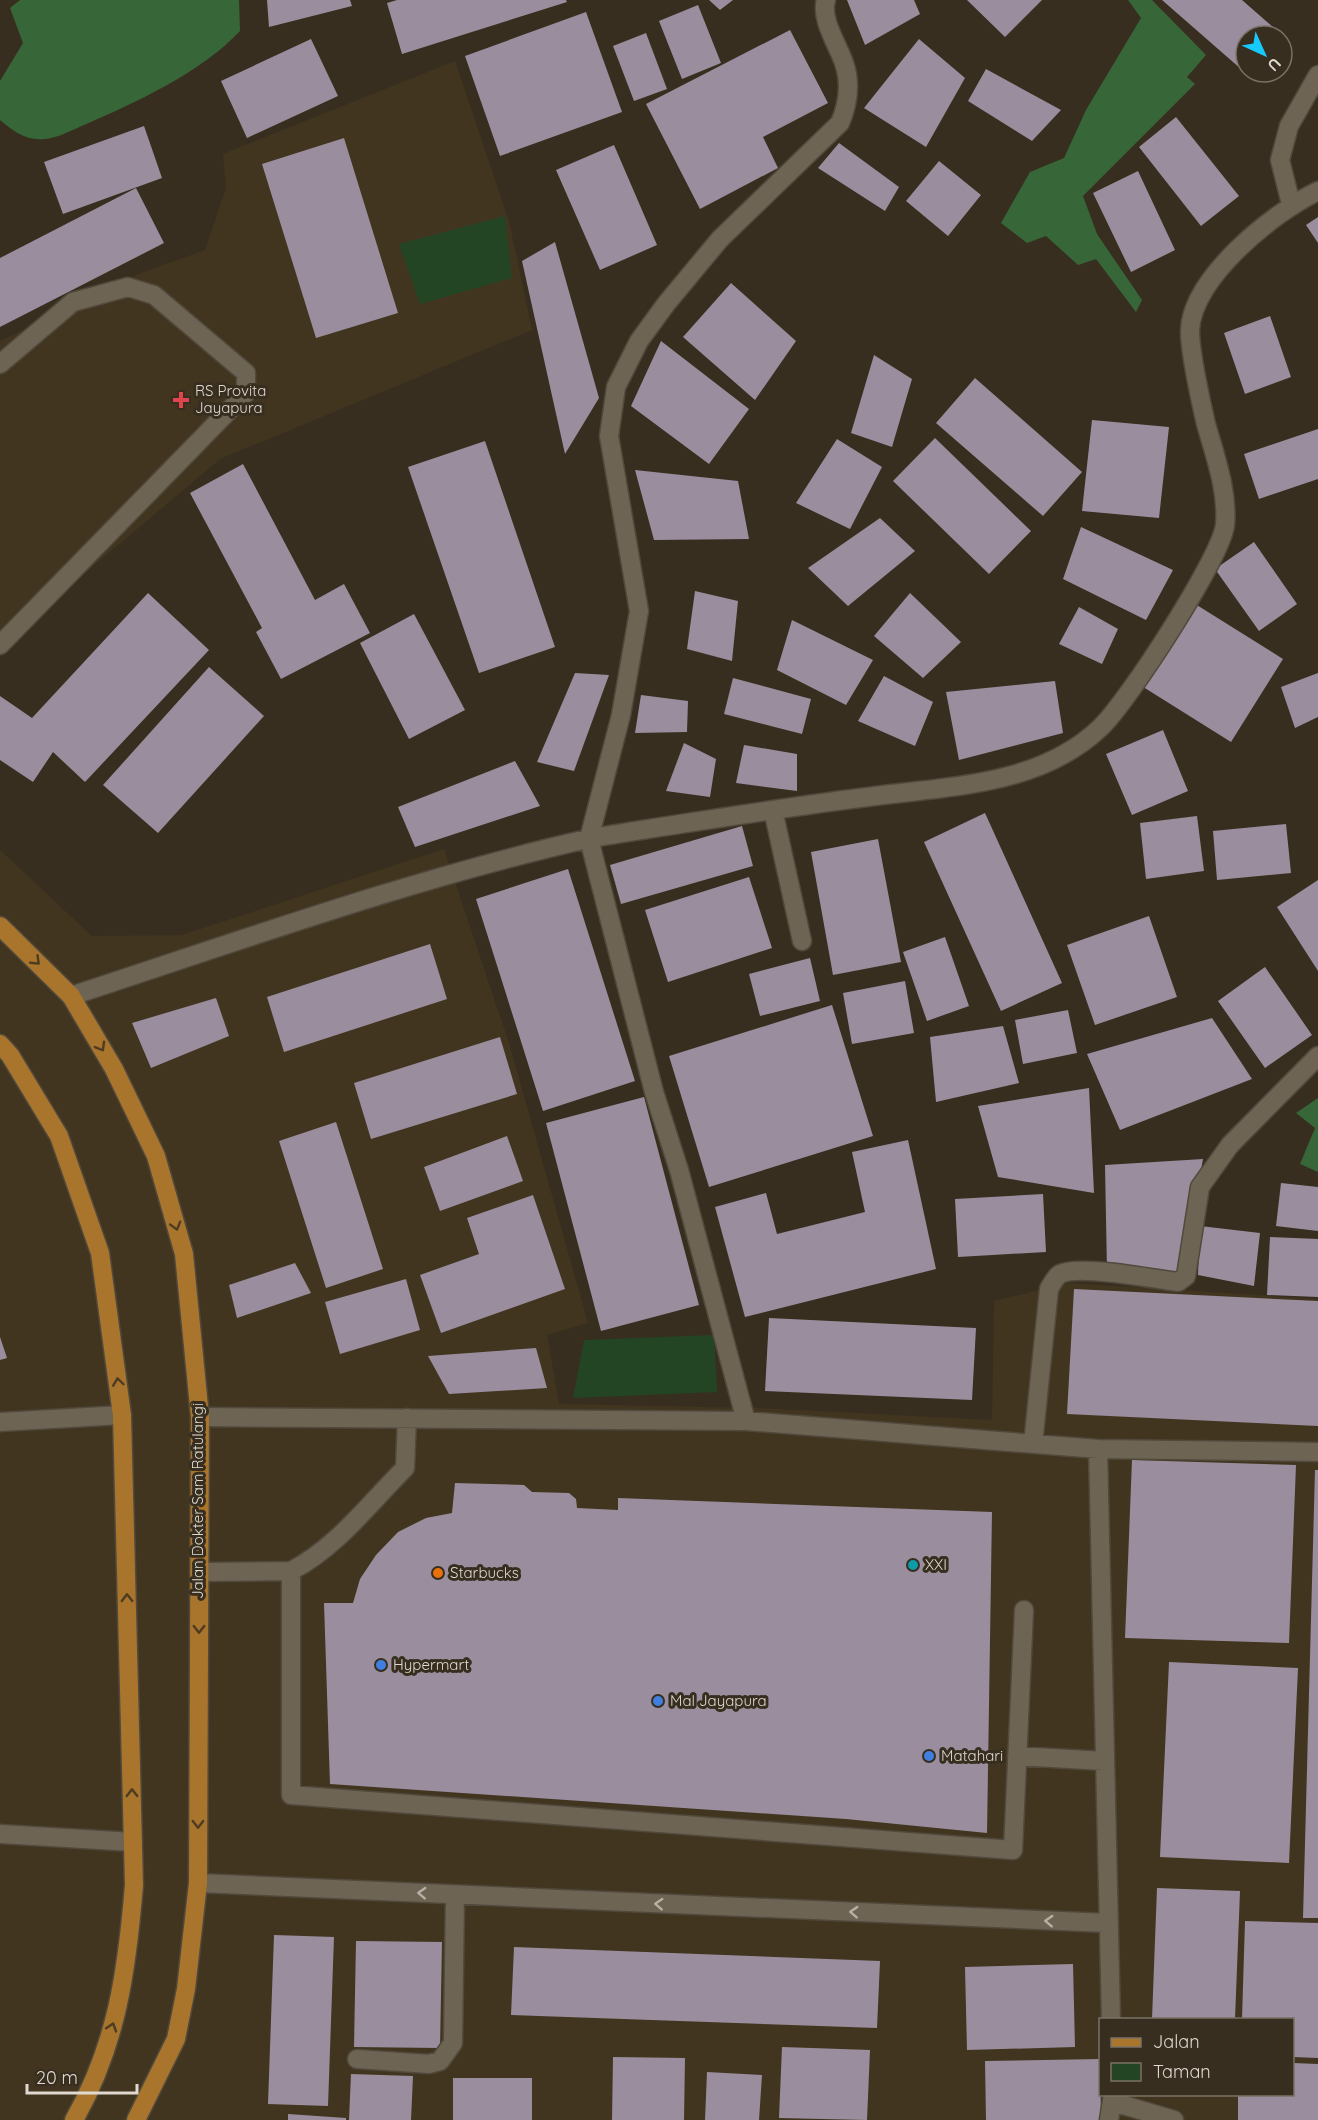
<svg xmlns="http://www.w3.org/2000/svg" width="1318" height="2120" font-family="Quicksand,sans-serif">
<style>
.built{fill:#423520;fill-rule:evenodd}
.green{fill:#244524}
.forest{fill:#376638}
.building{fill:#9a8e9e}
.lines{fill:none;stroke-linecap:round;stroke-linejoin:round}
.minor-casing{stroke:#50493c;stroke-width:21}
.major-casing{stroke:#50493c;stroke-width:21}
.minor{stroke:#6e6454;stroke-width:18}
.major{stroke:#a9742c;stroke-width:18}
.oneway{stroke:#4e3c22}
.oneway2{stroke:#b7b0a5}
.health-dot{fill:#e0444e;stroke:#372e1f;stroke-width:2}
.culture-dot{fill:#0f9aa8;stroke:#372e1f;stroke-width:2}
.food-dot{fill:#e8710a;stroke:#372e1f;stroke-width:2}
.shop-dot{fill:#3f7fe0;stroke:#372e1f;stroke-width:2}
.labels{text-anchor:middle;stroke-width:6;stroke-linejoin:round;paint-order:stroke}
.poi-label{font-size:15px;fill:#dfd9d0;stroke:#372e1f;text-anchor:start}
.street-label{font-size:15px;fill:#dfd9d0;stroke:#372e1f}
</style>
<rect width="100%" height="100%" fill="#372e1f"/>
<path class="built" d="M 455,61 L 509,221 L 532,330 L 220,459 L 0,645 L 0,341 L 141,273 L 205,250 L 226,188 L 223,154 Z
M 444,849 L 509,1043 L 588,1323 L 547,1335 L 559,1404 L 755,1408 L 992,1420 L 994,1301 L 1069,1283 L 1318,1299 L 1318,2120 L 0,2120 L 0,850 L 92,936 L 182,935 ZM 1100,2020 L 1292,2020 L 1292,2094 L 1100,2094 Z"/>
<path class="green" d="M 505,216 L 512,278 L 420,304 L 399,244 Z
M 714,1335 L 717,1392 L 573,1398 L 584,1340 Z"/>
<path class="forest" d="M 20,0 L 239,0 L 240,31 C 202,72 135,103 84,125 C 72,130 58,138 45,139 C 26,141 13,131 0,120 L 0,81 L 23,43 L 10,8 Z
M 1128,0 L 1152,0 L 1206,55 L 1187,77 L 1195,84 L 1083,196 L 1097,234 L 1142,300 L 1136,312 L 1096,259 L 1078,265 L 1046,236 L 1027,243 L 1001,223 L 1030,172 L 1064,158 L 1086,110 L 1141,18 Z
M 1318,1098 L 1318,1172 L 1300,1164 L 1315,1128 L 1296,1113 Z"/>
<path class="building" d="M 267,0 L 350,0 L 352,6 L 269,27 Z
M 397,0 L 566,0 L 567,2 L 402,54 L 387,3 Z
M 709,0 L 733,0 L 720,10 Z
M 847,0 L 914,0 L 920,14 L 865,45 Z
M 967,0 L 1042,0 L 1005,37 Z
M 1162,0 L 1242,0 L 1275,29 L 1269,36 L 1246,36 L 1246,63 L 1241,69 Z
M 698,5 L 721,63 L 682,79 L 659,21 Z
M 586,12 L 622,112 L 500,156 L 465,56 Z
M 790,30 L 828,103 L 763,137 L 778,168 L 700,209 L 646,104 Z
M 646,33 L 667,89 L 634,101 L 613,46 Z
M 311,39 L 338,96 L 247,138 L 221,81 Z
M 919,39 L 965,78 L 926,147 L 864,108 Z
M 986,69 L 1061,110 L 1032,141 L 968,101 Z
M 1176,117 L 1239,196 L 1201,226 L 1139,147 Z
M 144,126 L 162,178 L 63,214 L 44,162 Z
M 344,138 L 398,313 L 316,338 L 262,164 Z
M 839,143 L 899,187 L 885,211 L 818,168 Z
M 614,145 L 657,245 L 600,270 L 556,170 Z
M 939,161 L 981,195 L 948,236 L 906,201 Z
M 1138,171 L 1175,250 L 1131,272 L 1093,193 Z
M 136,188 L 164,243 L 0,327 L 0,258 Z
M 1318,217 L 1318,243 L 1306,225 Z
M 555,242 L 599,398 L 565,454 L 522,261 Z
M 731,283 L 796,341 L 755,400 L 683,337 Z
M 1270,316 L 1291,377 L 1245,394 L 1224,333 Z
M 661,341 L 749,409 L 709,464 L 631,406 Z
M 874,355 L 912,379 L 892,447 L 851,433 Z
M 975,378 L 1082,472 L 1043,516 L 936,423 Z
M 1092,420 L 1169,427 L 1159,518 L 1082,511 Z
M 1318,429 L 1318,479 L 1259,499 L 1244,454 Z
M 935,438 L 1031,531 L 989,574 L 893,481 Z
M 837,439 L 882,467 L 850,529 L 796,503 Z
M 485,441 L 555,647 L 479,673 L 408,467 Z
M 243,464 L 315,600 L 344,584 L 370,633 L 281,679 L 256,632 L 262,628 L 190,493 Z
M 635,470 L 738,481 L 749,539 L 654,540 Z
M 880,518 L 915,551 L 848,606 L 808,568 Z
M 1081,527 L 1173,570 L 1146,620 L 1063,579 Z
M 1254,542 L 1297,604 L 1259,631 L 1215,569 Z
M 695,591 L 738,601 L 732,661 L 687,649 Z
M 148,593 L 209,650 L 85,782 L 53,752 L 33,782 L 0,760 L 0,696 L 32,718 Z
M 910,593 L 961,642 L 923,678 L 874,636 Z
M 1192,602 L 1283,659 L 1231,742 L 1140,685 Z
M 1079,607 L 1118,629 L 1102,664 L 1059,644 Z
M 414,614 L 465,710 L 409,739 L 360,643 Z
M 792,620 L 873,660 L 846,705 L 777,670 Z
M 209,667 L 264,716 L 158,833 L 103,785 Z
M 575,673 L 609,675 L 574,771 L 537,762 Z
M 1318,673 L 1318,717 L 1295,728 L 1281,687 Z
M 884,676 L 933,702 L 915,746 L 858,721 Z
M 733,678 L 811,699 L 802,734 L 724,714 Z
M 1055,681 L 1063,733 L 959,760 L 946,692 Z
M 641,695 L 688,701 L 687,732 L 635,733 Z
M 1163,730 L 1188,791 L 1132,815 L 1106,754 Z
M 684,743 L 716,759 L 710,797 L 666,791 Z
M 744,745 L 797,754 L 797,791 L 736,783 Z
M 515,761 L 540,806 L 415,847 L 398,807 Z
M 985,813 L 1062,983 L 1001,1011 L 924,842 Z
M 1197,816 L 1204,871 L 1146,879 L 1140,823 Z
M 1286,824 L 1291,873 L 1217,880 L 1213,831 Z
M 742,826 L 753,866 L 621,904 L 610,865 Z
M 878,839 L 901,962 L 833,975 L 811,852 Z
M 568,869 L 635,1081 L 543,1111 L 476,899 Z
M 749,877 L 772,948 L 668,982 L 645,910 Z
M 1318,880 L 1318,971 L 1277,907 Z
M 1149,916 L 1177,997 L 1095,1025 L 1067,945 Z
M 945,937 L 969,1006 L 927,1021 L 903,952 Z
M 430,944 L 447,999 L 284,1052 L 267,997 Z
M 810,958 L 820,1001 L 760,1016 L 749,974 Z
M 1265,967 L 1312,1035 L 1265,1068 L 1218,1001 Z
M 905,981 L 914,1033 L 852,1044 L 843,993 Z
M 216,998 L 229,1036 L 151,1068 L 132,1023 Z
M 832,1005 L 873,1136 L 709,1187 L 669,1056 Z
M 1068,1010 L 1077,1053 L 1023,1064 L 1015,1020 Z
M 1212,1018 L 1252,1079 L 1120,1130 L 1087,1054 Z
M 1003,1026 L 1019,1083 L 936,1102 L 930,1037 Z
M 500,1037 L 517,1094 L 371,1139 L 354,1083 Z
M 1089,1088 L 1094,1193 L 998,1177 L 978,1106 Z
M 644,1097 L 699,1305 L 601,1331 L 546,1123 Z
M 336,1122 L 383,1269 L 326,1288 L 279,1141 Z
M 507,1136 L 523,1181 L 440,1211 L 424,1167 Z
M 908,1140 L 936,1269 L 745,1317 L 715,1207 L 766,1193 L 777,1234 L 865,1212 L 852,1152 Z
M 1203,1159 L 1183,1273 L 1107,1272 L 1105,1165 Z
M 1281,1183 L 1318,1187 L 1318,1231 L 1276,1226 Z
M 1043,1194 L 1046,1252 L 958,1257 L 955,1199 Z
M 533,1195 L 565,1289 L 441,1333 L 420,1275 L 479,1254 L 467,1218 Z
M 1200,1226 L 1260,1233 L 1254,1286 L 1198,1275 Z
M 1270,1237 L 1318,1239 L 1318,1297 L 1267,1295 Z
M 295,1263 L 311,1293 L 237,1318 L 229,1285 Z
M 406,1279 L 420,1330 L 340,1354 L 325,1302 Z
M 1074,1289 L 1318,1301 L 1318,1426 L 1067,1414 Z
M 769,1318 L 976,1328 L 972,1400 L 765,1391 Z
M 0,1337 L 7,1358 L 0,1360 Z
M 536,1348 L 547,1388 L 449,1394 L 428,1356 Z
M 1132,1460 L 1296,1465 L 1289,1643 L 1125,1638 Z
M 1315,1470 L 1318,1470 L 1318,1918 L 1303,1918 Z
M 455,1483 L 524,1485 L 532,1492 L 569,1493 L 576,1499 L 577,1508 L 618,1510 L 618,1498 L 992,1512 L 987,1833 L 846,1819 L 330,1784 L 324,1603 L 353,1603 L 360,1579 L 376,1555 L 398,1532 L 426,1518 L 452,1513 Z
M 1169,1662 L 1298,1668 L 1289,1863 L 1160,1857 Z
M 1157,1888 L 1240,1891 L 1235,2019 L 1152,2019 Z
M 1245,1921 L 1318,1923 L 1318,2058 L 1293,2057 L 1293,2019 L 1242,2019 Z
M 274,1935 L 334,1937 L 328,2106 L 268,2104 Z
M 356,1941 L 442,1942 L 440,2048 L 354,2047 Z
M 514,1947 L 880,1961 L 877,2028 L 511,2015 Z
M 1073,1964 L 1075,2047 L 967,2050 L 965,1967 Z
M 782,2047 L 870,2050 L 867,2120 L 779,2118 Z
M 613,2057 L 685,2058 L 684,2120 L 612,2120 Z
M 1100,2059 L 1101,2120 L 986,2120 L 985,2061 Z
M 1293,2063 L 1318,2064 L 1318,2120 L 1238,2120 L 1238,2094 L 1293,2094 Z
M 707,2072 L 762,2075 L 759,2120 L 705,2120 Z
M 351,2074 L 413,2076 L 411,2120 L 349,2120 Z
M 453,2078 L 532,2078 L 532,2120 L 453,2120 Z
M 288,2114 L 346,2118 L 346,2120 L 288,2120 Z"/>
<g class="lines">
<defs>
<path id="minor" d="M 1291,204 L 1280,160 L 1289,126 L 1318,75
M 0,364 L 73,302 L 128,287 L 154,295 L 246,373 L 246,393 L 0,645
M 773,810 L 802,941
M 71,996 C 242,940 412,879 587,839 C 618,833 649,829 680,824 C 745,814 810,804 875,796 C 952,786 1040,785 1100,728 C 1127,703 1221,558 1225,525 C 1228,491 1215,456 1206,424 C 1201,403 1190,352 1190,331 C 1191,278 1274,212 1318,191
M 200,1417 L 746,1421 L 1098,1449 L 1318,1452
M 746,1421 L 679,1170 L 654,1092 L 589,839 L 621,715 L 639,611 L 609,436 L 616,387 L 639,341 L 666,304 L 720,239 L 840,123 C 848,104 851,83 844,63 C 838,45 820,19 826,0
M 0,1422 L 122,1415
M 1033,1444 L 1049,1289 C 1052,1284 1055,1277 1060,1274 C 1079,1264 1154,1279 1178,1282 L 1186,1276 L 1200,1187 L 1230,1145 L 1318,1056
M 1098,1449 L 1111,2020
M 291,1571 C 336,1548 370,1503 405,1468 L 407,1418
M 199,1572 L 291,1571 L 291,1795 L 1013,1850 L 1024,1610
M 1017,1756 L 1104,1761
M 0,1834 L 133,1842
M 198,1883 L 1107,1923
M 357,2059 L 429,2064 L 440,2061 L 453,2043 L 455,1895
M 1113,2102 L 1174,2120
M 1109,2120 L 1113,2094"/>
<path id="major" d="M 0,926 L 71,996 L 114,1069 L 156,1156 L 184,1254 L 200,1417 L 198,1883 L 186,1989 L 176,2039 L 136,2120
M 0,1044 L 10,1055 L 59,1136 L 100,1253 L 122,1415 L 134,1885 C 127,1970 117,2045 74,2120"/>
</defs>
<use href="#minor" class="minor-casing"/>
<use href="#major" class="major-casing"/>
<use href="#minor" class="minor"/>
<use href="#major" class="major"/>
</g>
<defs><path id="oneway-chevron" d="M-2-3.5L2.5 0L-2 3.5" fill="none" stroke-width="1.6" stroke-linecap="round" stroke-linejoin="round" transform="scale(1.5)"/></defs>
<g class="oneway">
<use href="#oneway-chevron" transform="translate(36 961) rotate(44)"/>
<use href="#oneway-chevron" transform="translate(101 1047) rotate(60)"/>
<use href="#oneway-chevron" transform="translate(176 1226) rotate(74)"/>
<use href="#oneway-chevron" transform="translate(118 1382) rotate(-98)"/>
<use href="#oneway-chevron" transform="translate(127 1598) rotate(-91)"/>
<use href="#oneway-chevron" transform="translate(199 1629) rotate(90)"/>
<use href="#oneway-chevron" transform="translate(132 1793) rotate(-91)"/>
<use href="#oneway-chevron" transform="translate(198 1824) rotate(90)"/>
<use href="#oneway-chevron" transform="translate(112 2027) rotate(-72)"/>
</g>
<g class="oneway2">
<use href="#oneway-chevron" transform="translate(422 1893) rotate(-177)"/>
<use href="#oneway-chevron" transform="translate(659 1904) rotate(-177)"/>
<use href="#oneway-chevron" transform="translate(854 1912) rotate(-177)"/>
<use href="#oneway-chevron" transform="translate(1049 1921) rotate(-177)"/>
</g>
<path class="health-dot" d="M178 391h6v6h6v6h-6v6h-6v-6h-6v-6h6z"/>
<circle class="culture-dot" cx="913" cy="1565" r="6"/>
<circle class="food-dot" cx="438" cy="1573" r="6"/>
<g class="shop-dot">
<circle cx="381" cy="1665" r="6"/>
<circle cx="658" cy="1701" r="6"/>
<circle cx="929" cy="1756" r="6"/>
</g>
<g class="labels">
<g class="poi-label">
<text x="195" y="396">RS Provita<tspan x="195" dy="17">Jayapura</tspan></text>
<text x="925" y="1570">XXI</text>
<text x="450" y="1578">Starbucks</text>
<text x="393" y="1670">Hypermart</text>
<text x="670" y="1706">Mal Jayapura</text>
<text x="941" y="1761">Matahari</text>
</g>
<g class="street-label">
<text transform="translate(198 1501) rotate(-90)" y="5">Jalan Dokter Sam Ratulangi</text>
</g>
</g>
<rect x="1099" y="2018" width="195" height="78" fill="#372e1f" stroke="#7a7266" stroke-width="1.5"/>
<rect x="1111" y="2038" width="30" height="9" fill="#a9742c" stroke="#7a7266" stroke-width="1.5"/>
<text x="1153" y="2048" font-size="18" fill="#dfd9d0">Jalan</text>
<rect x="1111" y="2063" width="30" height="18" fill="#244524" stroke="#7a7266" stroke-width="1.5"/>
<text x="1153" y="2078" font-size="18" fill="#dfd9d0">Taman</text>
<g transform="translate(1264 54) rotate(135)"><circle r="28" fill="#372e1f" stroke="#7a7266" stroke-width="1.5"/>
<path d="M0-4.5L10 22L0 15L-10 22Z" fill="#18cafc"/>
<text y="-9" font-size="16" font-weight="bold" text-anchor="middle" fill="#dfd9d0">U</text>
</g>
<path d="M27 2084v9h110v-9" fill="none" stroke="#dfd9d0" stroke-width="3"/>
<text x="36" y="2084" font-size="18" fill="#dfd9d0" stroke="#372e1f" stroke-width="4.5" paint-order="stroke">20 m</text>
</svg>
